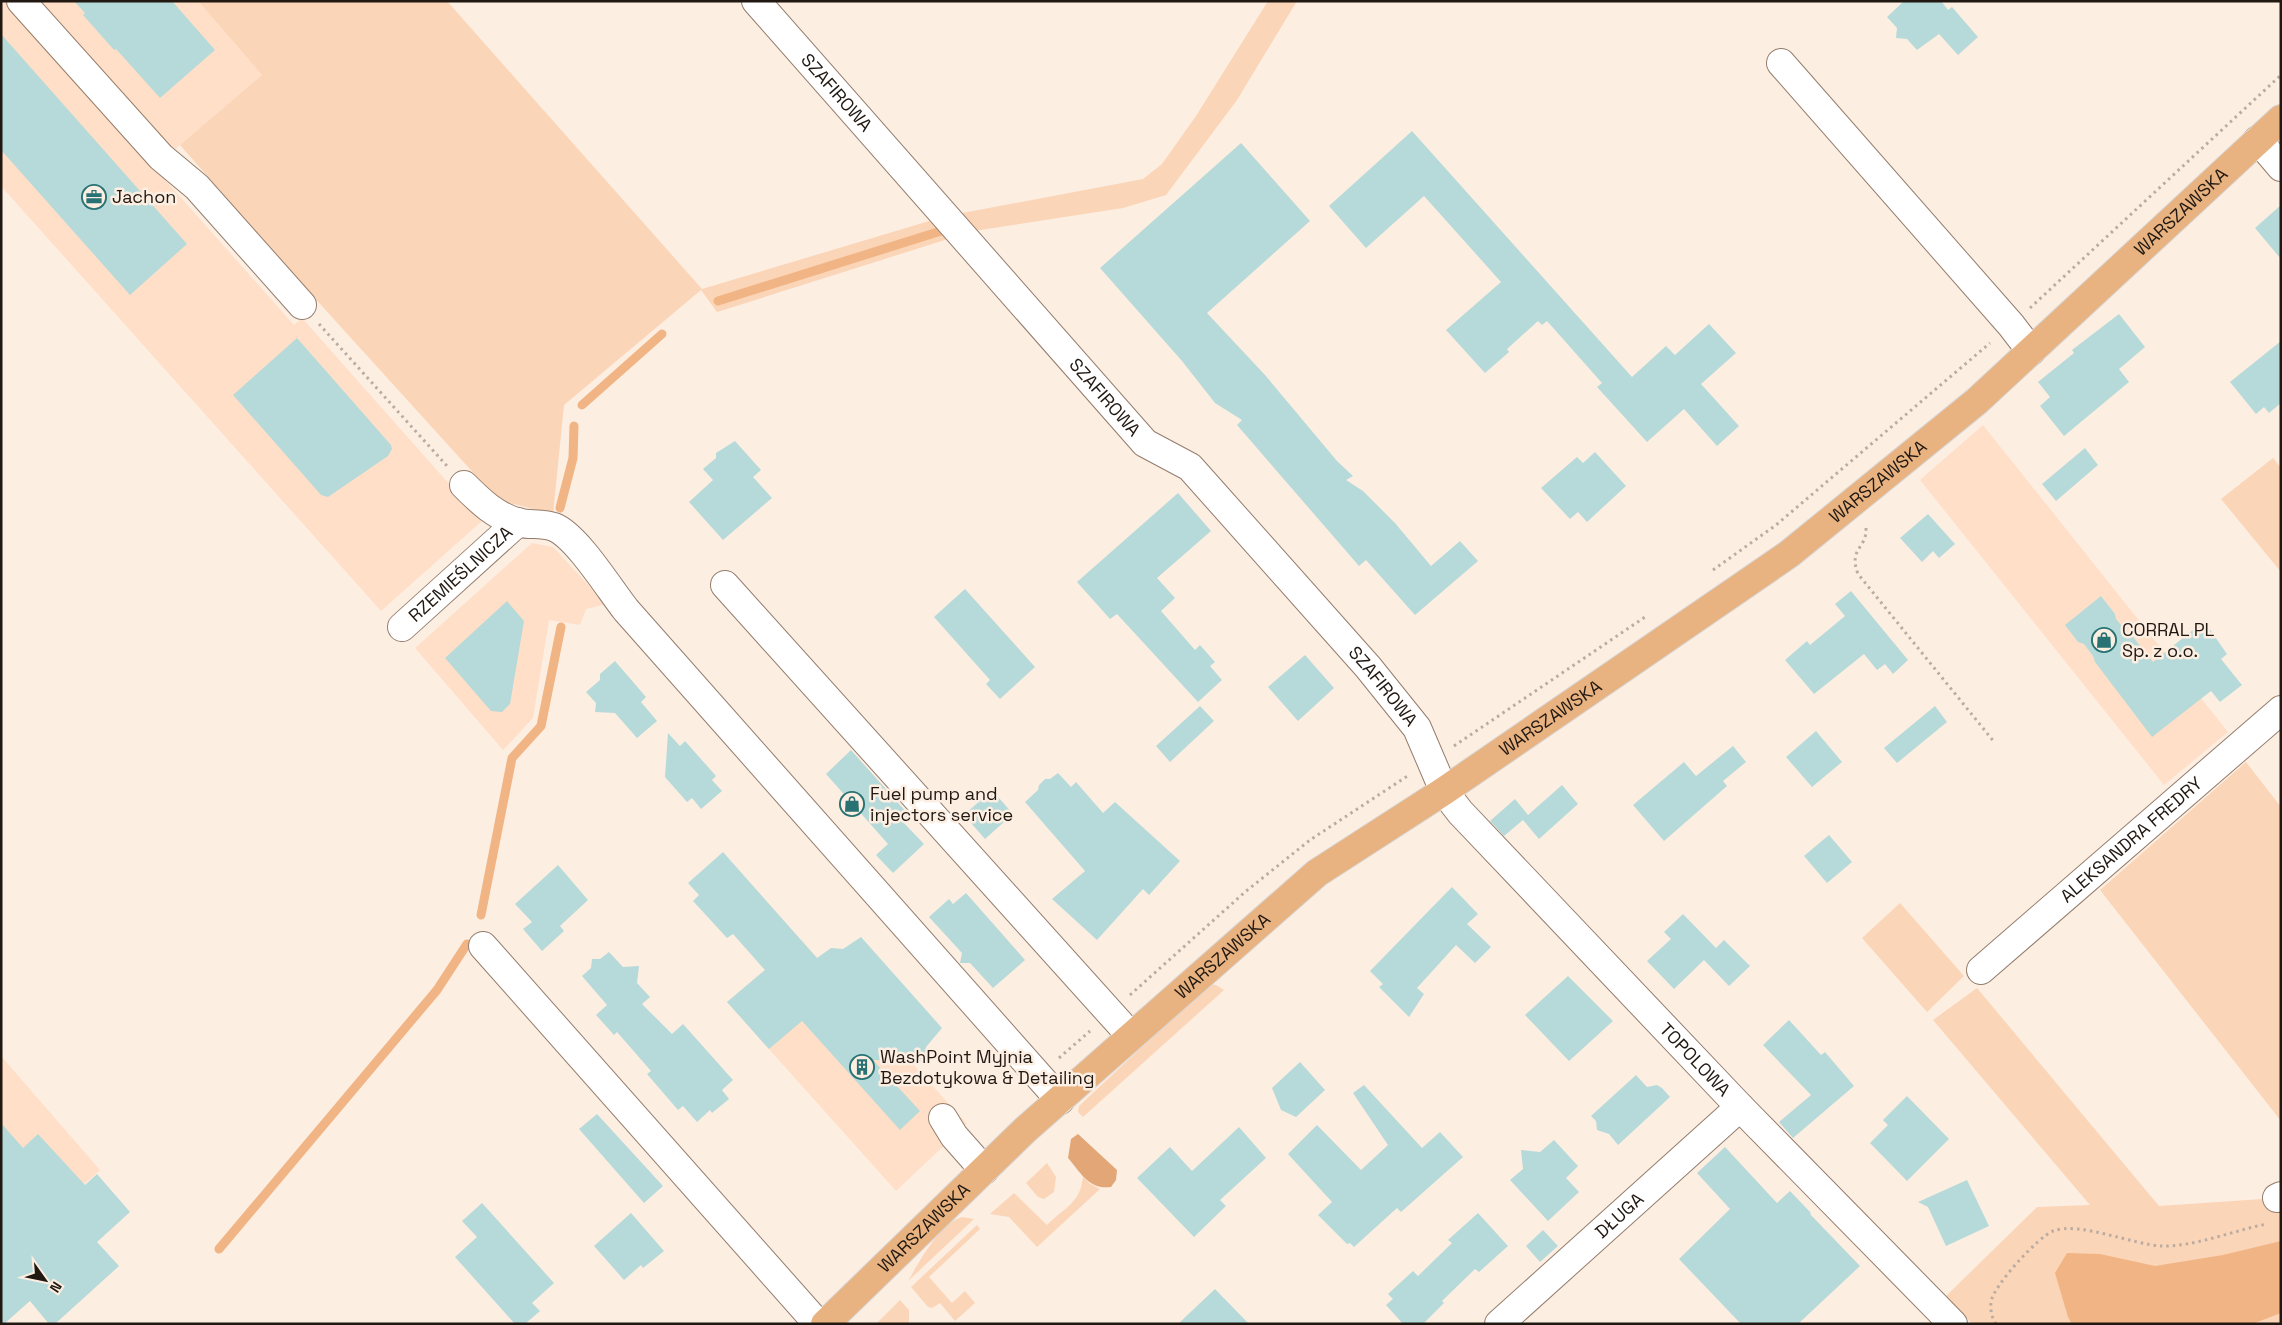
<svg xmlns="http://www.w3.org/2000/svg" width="2282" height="1325" font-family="'Space Grotesk',sans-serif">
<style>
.built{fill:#ffdfc7}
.green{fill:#fbd5b7}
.forest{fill:#e3a777}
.water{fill:#f1b484}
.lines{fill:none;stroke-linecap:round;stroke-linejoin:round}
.stream{stroke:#f1b484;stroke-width:9}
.building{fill:#b6dad9}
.minor-casing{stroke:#947d6c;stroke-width:30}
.major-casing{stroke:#d7d5d4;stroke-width:30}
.path{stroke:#baaca2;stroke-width:3;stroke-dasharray:2.5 4;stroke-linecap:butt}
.minor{stroke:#fff;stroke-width:28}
.major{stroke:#e8b380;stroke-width:28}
.labels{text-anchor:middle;stroke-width:5;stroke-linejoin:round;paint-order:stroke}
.street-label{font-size:18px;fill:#211812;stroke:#fdeee2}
.poi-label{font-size:18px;fill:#211812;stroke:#fdeee2;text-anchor:start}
</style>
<rect width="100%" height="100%" fill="#fdeee2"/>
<path class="built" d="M 1,1 L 6,1 L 294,325 L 302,318 L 482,521 L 381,611 L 1,186 Z
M 38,1 L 198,1 L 262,75 L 173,151 Z
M 1983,425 L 2228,732 L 2164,785 L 1920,480 Z
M 532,543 L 553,547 L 606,604 L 586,609 L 580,625 L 549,620 L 533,718 L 503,750 L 415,648 Z
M 801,940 L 967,1124 L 896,1191 L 727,1002 Z
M 1,1056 L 100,1170 L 1,1257 Z"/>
<path class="green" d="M 198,1 L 447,1 L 702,289 L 936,219 L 948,239 L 717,312 L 701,290 L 564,405 L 553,514 L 498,500 L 321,305 L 180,145 L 262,75 Z
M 1268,1 L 1297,1 L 1237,100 L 1166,195 L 1123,208 L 974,231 L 957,214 L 1143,179 L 1162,164 L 1196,116 Z
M 2273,458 L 2281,468 L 2281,572 L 2221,499 Z
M 2246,762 L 2281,807 L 2281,1121 L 2100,890 Z
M 1900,903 L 1964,976 L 1927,1012 L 1862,938 Z
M 1209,984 L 1216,985 L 1224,990 L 1083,1117 L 1078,1112 L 1079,1106 Z
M 1977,988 L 2159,1206 L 2277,1198 L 2281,1206 L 2281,1324 L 1972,1324 L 1945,1297 L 2037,1207 L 2090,1205 L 1933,1020 Z
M 1047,1163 L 1056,1177 L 1054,1192 L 1044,1199 L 1038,1197 L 1026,1183 Z
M 1083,1176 L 1089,1183 L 1100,1189 L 1037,1247 L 1009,1217 L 990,1214 L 1014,1193 L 1047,1225 C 1065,1207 1081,1203 1083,1176 Z
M 962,1217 L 974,1219 L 908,1281 C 920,1261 939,1224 962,1217 Z
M 977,1225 L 980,1229 L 929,1277 L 952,1303 L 965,1291 L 975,1303 L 955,1321 L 940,1303 L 932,1308 L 928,1307 L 911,1287 Z
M 900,1300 L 909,1310 L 909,1324 L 876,1324 Z"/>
<path class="forest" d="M 1078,1134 L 1117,1170 L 1116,1180 L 1111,1187 C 1089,1190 1081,1173 1068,1158 L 1071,1139 Z"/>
<path class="water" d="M 2281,1241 L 2281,1313 L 2252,1324 L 2072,1324 L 2068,1317 L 2055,1273 L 2067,1253 L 2100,1254 L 2155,1266 L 2223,1255 Z"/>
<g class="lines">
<path class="stream" d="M 718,301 L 941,231
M 582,405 L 662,334
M 560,508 L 573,458 L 574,426
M 481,915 L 512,758 L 541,726 L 561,627
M 219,1249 L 437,990 L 467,944"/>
</g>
<path class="building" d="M 74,1 L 172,1 L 215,50 L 160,98 L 116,49 L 114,50 L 83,15 L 85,13 Z
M 1904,1 L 1941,1 L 1948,10 L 1952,7 L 1978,37 L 1958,55 L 1939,34 L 1917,50 L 1907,39 L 1896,38 L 1897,28 L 1887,17 Z
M 1,34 L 187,244 L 130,295 L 1,150 Z
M 1412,131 L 1632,377 L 1666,346 L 1675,355 L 1709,324 L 1736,353 L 1701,384 L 1739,426 L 1717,446 L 1684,409 L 1647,442 L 1597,387 L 1602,383 L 1547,321 L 1542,325 L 1538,321 L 1507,349 L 1509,352 L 1485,373 L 1446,330 L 1501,282 L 1424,196 L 1366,248 L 1329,206 Z
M 1241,143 L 1310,221 L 1207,313 L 1265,375 L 1337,461 L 1353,476 L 1346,480 L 1363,491 L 1395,523 L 1431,566 L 1460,541 L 1478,561 L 1415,615 L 1366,560 L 1359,566 L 1237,425 L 1242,420 L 1215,403 L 1182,361 L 1100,268 Z
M 2281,205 L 2281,259 L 2255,228 Z
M 2119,314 L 2145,347 L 2119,369 L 2129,382 L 2064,436 L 2040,406 L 2050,397 L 2038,382 L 2074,353 L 2072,350 Z
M 297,338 L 391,445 L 392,449 L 388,456 L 328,497 L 321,495 L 233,395 Z
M 2281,341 L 2281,403 L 2269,413 L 2264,407 L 2256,414 L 2230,382 Z
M 735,441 L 761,470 L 753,477 L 772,498 L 723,540 L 689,502 L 713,480 L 703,469 L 716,458 L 716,453 Z
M 2085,448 L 2098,465 L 2056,501 L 2042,484 Z
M 1595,452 L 1626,486 L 1587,522 L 1578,512 L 1570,519 L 1541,488 L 1577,457 L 1583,463 Z
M 1178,493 L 1211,531 L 1157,578 L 1175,598 L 1161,611 L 1195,650 L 1200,645 L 1215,662 L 1210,666 L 1222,680 L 1198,702 L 1117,614 L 1110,619 L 1077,582 Z
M 1928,514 L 1955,544 L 1939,558 L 1933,551 L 1922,562 L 1900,538 Z
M 965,589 L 1035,667 L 1000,699 L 986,684 L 990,680 L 934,617 Z
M 1851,591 L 1908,660 L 1893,674 L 1885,664 L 1877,670 L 1864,654 L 1814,694 L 1785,660 L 1807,641 L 1810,645 L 1845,616 L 1835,604 Z
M 2101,596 L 2115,614 L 2116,619 L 2126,631 L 2130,633 L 2153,662 L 2204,621 L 2227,654 L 2221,659 L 2242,685 L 2220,702 L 2211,691 L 2152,737 L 2095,662 L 2093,656 L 2084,644 L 2078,642 L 2065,625 Z
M 507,601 L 524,621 L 510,704 L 502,712 L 491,711 L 445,658 Z
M 1305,655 L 1334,688 L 1298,721 L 1268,687 Z
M 615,661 L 646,697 L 641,702 L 657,721 L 637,738 L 615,713 L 595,712 L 596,703 L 586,692 L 600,680 L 600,674 Z
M 1200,706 L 1214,721 L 1170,762 L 1156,746 Z
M 1935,706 L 1947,722 L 1897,763 L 1884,748 Z
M 1816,731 L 1842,762 L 1812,787 L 1786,757 Z
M 668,733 L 680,746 L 685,741 L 716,776 L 712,780 L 722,791 L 701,809 L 692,798 L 687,802 L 665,777 Z
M 1733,746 L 1746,762 L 1723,781 L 1727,786 L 1664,841 L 1633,805 L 1684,762 L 1696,776 Z
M 851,750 L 909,815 L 902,821 L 924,844 L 893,873 L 876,855 L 888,844 L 826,774 Z
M 1058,773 L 1071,787 L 1076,782 L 1103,813 L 1115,802 L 1180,861 L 1149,895 L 1143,889 L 1097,940 L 1052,899 L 1085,871 L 1025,802 L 1038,790 L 1039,785 L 1045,779 L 1050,779 Z
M 1562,785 L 1578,804 L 1539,839 L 1523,820 L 1504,836 L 1490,821 L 1515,799 L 1528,815 Z
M 992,790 L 1013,814 L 985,839 L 964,815 Z
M 1829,835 L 1852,862 L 1827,883 L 1804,856 Z
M 723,852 L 817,958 L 831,948 L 843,949 L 861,937 L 942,1028 L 926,1047 L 927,1062 L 873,1060 L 920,1111 L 900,1130 L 802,1021 L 769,1049 L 727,1002 L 765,970 L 733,934 L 727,938 L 693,901 L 699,895 L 688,883 Z
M 558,865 L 588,900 L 560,926 L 564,931 L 542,951 L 523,929 L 532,922 L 515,904 Z
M 1452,887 L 1478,914 L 1467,924 L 1491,947 L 1475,963 L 1456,945 L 1417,988 L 1424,994 L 1409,1017 L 1379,987 L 1383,984 L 1370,971 Z
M 966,893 L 1025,960 L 993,988 L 970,963 L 960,963 L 962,953 L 929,917 L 949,899 L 953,904 Z
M 1683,914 L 1716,948 L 1724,940 L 1750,966 L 1729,986 L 1704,960 L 1674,989 L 1647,961 L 1671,939 L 1664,932 Z
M 609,952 L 623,967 L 639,966 L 637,983 L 650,997 L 642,1004 L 672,1034 L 683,1024 L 733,1080 L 722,1090 L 729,1099 L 712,1113 L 710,1110 L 697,1122 L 683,1106 L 678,1110 L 647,1074 L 651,1071 L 617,1032 L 614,1035 L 596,1015 L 607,1005 L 582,976 L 591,968 L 592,959 L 600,959 Z
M 1568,976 L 1613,1021 L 1569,1061 L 1525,1015 Z
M 1789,1020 L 1821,1055 L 1825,1052 L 1854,1086 L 1793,1138 L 1779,1122 L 1811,1095 L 1763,1045 Z
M 1300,1062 L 1325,1090 L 1296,1117 L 1281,1110 L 1272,1088 Z
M 1636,1075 L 1647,1087 L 1657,1085 L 1662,1088 L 1670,1097 L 1618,1145 L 1609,1134 L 1597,1130 L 1596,1121 L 1591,1116 Z
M 1364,1085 L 1422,1148 L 1440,1132 L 1463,1157 L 1401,1212 L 1397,1208 L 1354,1247 L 1350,1243 L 1347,1244 L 1318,1215 L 1332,1202 L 1288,1154 L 1317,1125 L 1361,1170 L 1388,1145 L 1353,1093 Z
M 1907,1096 L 1949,1139 L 1907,1181 L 1870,1143 L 1888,1125 L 1883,1120 Z
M 597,1114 L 663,1186 L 644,1203 L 579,1129 Z
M 1,1123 L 23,1148 L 38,1134 L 85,1185 L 97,1174 L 130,1212 L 97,1242 L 119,1266 L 55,1324 L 49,1324 L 30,1301 L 4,1324 L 1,1324 Z
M 1239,1127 L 1266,1158 L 1220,1200 L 1226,1206 L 1194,1237 L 1137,1178 L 1170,1147 L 1192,1171 Z
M 1554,1140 L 1578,1166 L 1566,1178 L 1579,1192 L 1548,1221 L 1510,1180 L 1523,1169 L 1521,1150 L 1540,1152 Z
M 1725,1147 L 1777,1203 L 1790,1191 L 1811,1213 L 1810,1214 L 1860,1266 L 1798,1324 L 1741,1324 L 1679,1259 L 1730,1209 L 1697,1173 Z
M 1967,1180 L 1989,1226 L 1946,1246 L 1928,1207 L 1918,1202 Z
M 482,1203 L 554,1283 L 532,1303 L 540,1311 L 525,1324 L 515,1324 L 455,1257 L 477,1237 L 462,1221 Z
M 631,1213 L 664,1251 L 643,1268 L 641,1265 L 624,1280 L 594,1246 Z
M 1478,1213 L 1508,1246 L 1479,1272 L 1475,1269 L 1442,1301 L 1444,1303 L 1423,1324 L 1403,1324 L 1386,1305 L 1393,1299 L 1388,1294 L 1413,1271 L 1418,1276 L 1452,1243 L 1448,1240 Z
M 1543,1230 L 1558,1246 L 1540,1262 L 1526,1246 Z
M 1215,1289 L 1249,1324 L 1178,1324 Z"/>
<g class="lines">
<defs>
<g id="minor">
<path d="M 21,1 L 161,157 L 197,187 L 302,305"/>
<path id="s1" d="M 756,1 L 1145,443 L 1190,467 L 1368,667 L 1417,728 L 1444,791 L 1460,812 L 1740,1107 L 1953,1324"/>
<path d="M 1781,63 L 2011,325 L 2031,351"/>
<path d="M 2258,140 L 2281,167"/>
<path d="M 464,485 C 480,501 496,517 520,523 C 530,525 544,523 554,527 C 577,536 610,590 626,610 L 1060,1100"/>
<path d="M 725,585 L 1131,1036"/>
<path id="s2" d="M 402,627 L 518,522"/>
<path d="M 483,946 L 818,1324"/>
<path id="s3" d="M 1981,970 L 2281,710"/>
<path d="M 943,1118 L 954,1136 L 984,1170"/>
<path d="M 2277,1198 L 2281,1196"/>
<path id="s4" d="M 1499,1324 L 1740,1107"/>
</g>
<g id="major">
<path id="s5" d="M 825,1324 L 1025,1130 L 1317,873 L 1444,791 L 1789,554 L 1977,401 L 2281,119"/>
</g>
</defs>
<use href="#minor" class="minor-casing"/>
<use href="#major" class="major-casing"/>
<path class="path" d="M 2030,308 L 2281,75
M 319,324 L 447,466
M 1866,528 C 1867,549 1848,548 1858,574 L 1995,743
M 1713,570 L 1776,525 L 1990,343
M 1454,746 L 1648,615
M 1130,995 L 1245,892 L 1310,840 L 1409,775
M 1059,1058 L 1090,1031
M 1996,1324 C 1992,1318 1990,1310 1991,1302 C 1993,1286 2038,1237 2053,1231 C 2079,1221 2134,1245 2162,1246 C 2194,1247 2235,1230 2267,1224"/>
<use href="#minor" class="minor"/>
<use href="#major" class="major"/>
</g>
<defs>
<symbol id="office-ring" viewBox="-11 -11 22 22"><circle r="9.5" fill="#fdeee2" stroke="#287273" stroke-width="1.5"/><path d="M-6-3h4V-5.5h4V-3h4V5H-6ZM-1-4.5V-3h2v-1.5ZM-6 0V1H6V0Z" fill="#287273"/></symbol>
<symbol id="shop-ring" viewBox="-11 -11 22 22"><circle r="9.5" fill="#fdeee2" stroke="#287273" stroke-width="1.5"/><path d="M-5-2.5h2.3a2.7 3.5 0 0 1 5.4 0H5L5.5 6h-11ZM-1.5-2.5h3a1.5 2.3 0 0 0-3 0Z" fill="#287273"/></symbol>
<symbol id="building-ring" viewBox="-11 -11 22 22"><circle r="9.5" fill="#fdeee2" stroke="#287273" stroke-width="1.5"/><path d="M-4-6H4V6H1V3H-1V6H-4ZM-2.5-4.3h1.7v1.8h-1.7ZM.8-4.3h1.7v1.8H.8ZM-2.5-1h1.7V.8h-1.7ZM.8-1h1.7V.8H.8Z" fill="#287273"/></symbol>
</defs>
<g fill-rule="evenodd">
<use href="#office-ring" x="80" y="183" width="28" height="28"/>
<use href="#shop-ring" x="2090" y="626" width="28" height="28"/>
<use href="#shop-ring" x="838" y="790" width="28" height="28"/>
<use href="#building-ring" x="848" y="1053" width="28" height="28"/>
</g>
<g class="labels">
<g class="street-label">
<text dy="6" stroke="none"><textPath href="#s1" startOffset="122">SZAFIROWA</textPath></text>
<text dy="6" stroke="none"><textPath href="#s5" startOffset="1758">WARSZAWSKA</textPath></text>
<text dy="6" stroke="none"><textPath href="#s1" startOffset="528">SZAFIROWA</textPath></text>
<text dy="6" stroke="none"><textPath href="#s5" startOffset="1352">WARSZAWSKA</textPath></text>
<text dy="6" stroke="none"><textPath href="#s2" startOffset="79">RZEMIEŚLNICZA</textPath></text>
<text dy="6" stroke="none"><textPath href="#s1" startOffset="932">SZAFIROWA</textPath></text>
<text dy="6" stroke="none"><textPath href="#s5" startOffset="948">WARSZAWSKA</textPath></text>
<text dy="6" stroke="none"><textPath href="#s3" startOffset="199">ALEKSANDRA FREDRY</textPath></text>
<text dy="6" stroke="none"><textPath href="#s5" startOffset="542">WARSZAWSKA</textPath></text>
<text dy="6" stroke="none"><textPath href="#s1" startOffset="1422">TOPOLOWA</textPath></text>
<text dy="6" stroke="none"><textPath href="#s4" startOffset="162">DŁUGA</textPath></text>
<text dy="6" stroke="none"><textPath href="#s5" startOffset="138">WARSZAWSKA</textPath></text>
</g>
<g class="poi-label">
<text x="112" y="203">Jachon</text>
<text x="2122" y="636">CORRAL PL<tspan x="2122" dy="21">Sp. z o.o.</tspan></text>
<text x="870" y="800">Fuel pump and<tspan x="870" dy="21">injectors service</tspan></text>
<text x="880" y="1063">WashPoint Myjnia<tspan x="880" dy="21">Bezdotykowa &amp; Detailing</tspan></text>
</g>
</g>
<rect width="2282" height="1325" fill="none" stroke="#211812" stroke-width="5"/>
<g transform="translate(45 1280) rotate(123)" stroke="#fdeee2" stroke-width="4" paint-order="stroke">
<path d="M0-4L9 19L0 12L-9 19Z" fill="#211812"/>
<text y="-8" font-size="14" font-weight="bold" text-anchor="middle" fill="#211812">N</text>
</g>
</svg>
